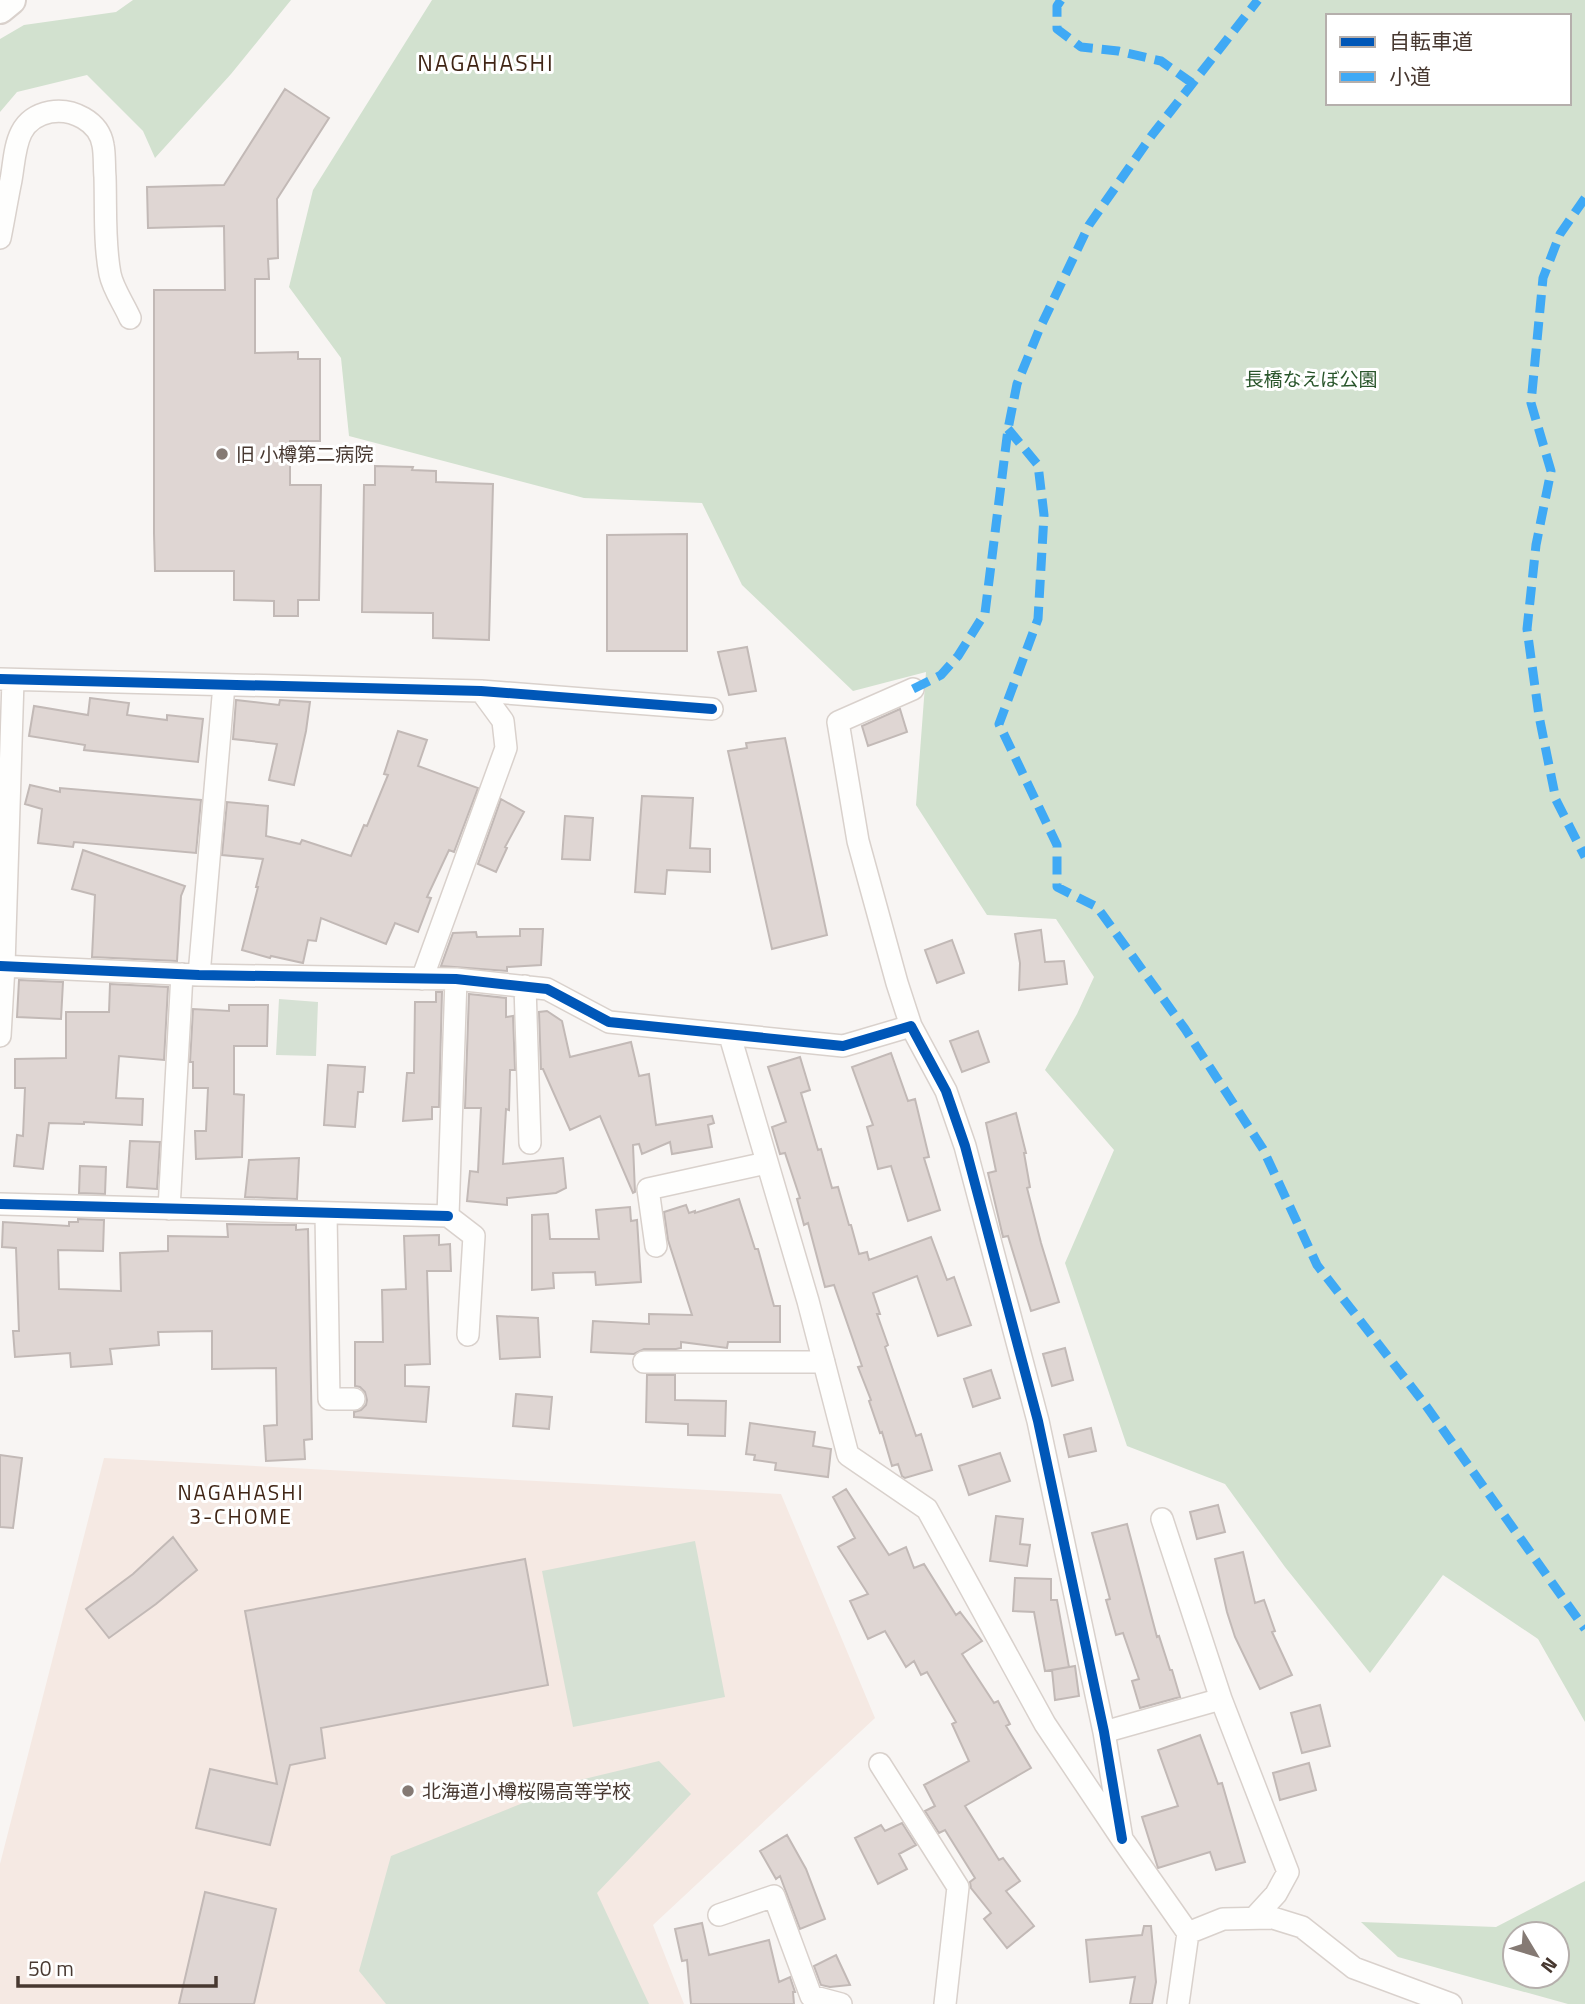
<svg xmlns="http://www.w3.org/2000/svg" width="1585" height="2004" font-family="'Titillium Web','Noto Sans JP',sans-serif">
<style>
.built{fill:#f5e9e3}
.green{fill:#d6e1d4}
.forest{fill:#d2e1cf;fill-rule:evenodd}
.building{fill:#dfd6d3;stroke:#c2b9b6;stroke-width:2}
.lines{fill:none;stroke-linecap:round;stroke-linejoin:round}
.street-casing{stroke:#d9d1cc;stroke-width:24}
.secondary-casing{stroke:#d9d1cc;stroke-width:32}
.street{stroke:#fefefd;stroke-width:21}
.secondary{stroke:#fefefd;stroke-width:28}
.quiet{stroke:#3fa9f5;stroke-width:9;stroke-dasharray:18 9;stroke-linecap:butt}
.cycleway-casing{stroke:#fff;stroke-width:15}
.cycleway{stroke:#0057b8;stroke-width:10}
.poi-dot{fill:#857a74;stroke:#fff;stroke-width:2.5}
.labels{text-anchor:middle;stroke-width:6;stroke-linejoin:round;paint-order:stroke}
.park-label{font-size:19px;fill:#29552b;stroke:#fff}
.poi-label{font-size:19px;fill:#473830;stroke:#fff;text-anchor:start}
.neighbourhood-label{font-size:21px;letter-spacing:2px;fill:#3f2414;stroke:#fff}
.quarter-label{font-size:23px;letter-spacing:2px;fill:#3f2414;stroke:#fff}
</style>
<rect width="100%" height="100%" fill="#f8f5f3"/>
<path class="built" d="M 104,1458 L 781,1494 L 875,1718 L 653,1925 L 684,2004 L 0,2004 L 0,1864 Z"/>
<path class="green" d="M 279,999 L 318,1002 L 316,1056 L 276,1055 Z
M 695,1541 L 725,1697 L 573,1727 L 542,1571 Z
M 659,1761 L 691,1794 L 597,1893 L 649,2004 L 386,2004 L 359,1971 L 391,1856 L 580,1780 Z"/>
<path class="forest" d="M 133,0 L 291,0 L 231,74 L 155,158 L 143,131 L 87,75 L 17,92 L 0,112 L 0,39 L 24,25 L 116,12 Z
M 432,0 L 1585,0 L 1585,1722 L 1538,1639 L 1443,1575 L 1370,1673 L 1285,1567 L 1225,1484 L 1127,1446 L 1065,1263 L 1114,1150 L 1045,1070 L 1077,1014 L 1094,977 L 1056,919 L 987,915 L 916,805 L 926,672 L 853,691 L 742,585 L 702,503 L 584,498 L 349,436 L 341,358 L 289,287 L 313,190 ZM 1328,16 L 1569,16 L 1569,103 L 1328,103 Z
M 1585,1881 L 1585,2004 L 1568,2004 L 1398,1957 L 1361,1922 L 1496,1927 ZM 1557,1934 L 1557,1976 L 1515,1976 L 1515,1934 Z"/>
<path class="building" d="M 285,89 L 329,118 L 277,199 L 278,258 L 268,259 L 269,279 L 255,279 L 255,353 L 298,352 L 298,359 L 320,359 L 320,441 L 290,441 L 290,485 L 321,485 L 319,600 L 298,600 L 298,616 L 274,616 L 274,601 L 234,600 L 234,571 L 155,571 L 154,533 L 154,290 L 225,290 L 224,226 L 148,228 L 147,187 L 224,185 Z
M 375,466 L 413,467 L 412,470 L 436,471 L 436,482 L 493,484 L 489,640 L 433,638 L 433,613 L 362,612 L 364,485 L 375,485 Z
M 687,534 L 687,651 L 607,651 L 607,535 Z
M 747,647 L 756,691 L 729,695 L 718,652 Z
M 90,698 L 129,703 L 127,715 L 167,720 L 167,715 L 203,719 L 198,762 L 84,750 L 85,745 L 29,736 L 34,706 L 88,715 Z
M 236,700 L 279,705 L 280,700 L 310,702 L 306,731 L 294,785 L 269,780 L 277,744 L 233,739 Z
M 900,709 L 907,732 L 868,746 L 862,726 Z
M 398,731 L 427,740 L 418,766 L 478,788 L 454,852 L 449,850 L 427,897 L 431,898 L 418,932 L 395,923 L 386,944 L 321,918 L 316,941 L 308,940 L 303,963 L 271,956 L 270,958 L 242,950 L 258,887 L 256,887 L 263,859 L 222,855 L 227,802 L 268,806 L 266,836 L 300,844 L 302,840 L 351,856 L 364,825 L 367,826 L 388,775 L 384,774 Z
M 785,738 L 827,935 L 772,949 L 728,751 L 747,748 L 746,743 Z
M 30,785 L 60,792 L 60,788 L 201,800 L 196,853 L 74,842 L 73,847 L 38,843 L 42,809 L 25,804 Z
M 642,796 L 693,798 L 690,848 L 710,849 L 710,872 L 667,870 L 665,894 L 635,892 Z
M 501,799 L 524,812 L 505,847 L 507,848 L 496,872 L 478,864 Z
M 565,816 L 593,818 L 590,860 L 562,859 Z
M 83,850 L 185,886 L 181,896 L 177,961 L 92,957 L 95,895 L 72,889 Z
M 520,929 L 543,929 L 541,965 L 507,967 L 507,971 L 441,966 L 453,933 L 476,932 L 477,937 L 520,936 Z
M 1041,930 L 1045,962 L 1064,961 L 1067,984 L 1019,990 L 1020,963 L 1015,934 Z
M 952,940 L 964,973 L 937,983 L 925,950 Z
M 19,980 L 63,982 L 61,1019 L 17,1017 Z
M 110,984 L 168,987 L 164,1060 L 119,1056 L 116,1098 L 143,1099 L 142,1125 L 84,1122 L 84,1124 L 49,1123 L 43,1169 L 14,1166 L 17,1135 L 23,1136 L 25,1088 L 15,1088 L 15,1059 L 66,1058 L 66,1012 L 109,1012 Z
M 436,992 L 442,992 L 439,1107 L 432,1107 L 432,1119 L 403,1121 L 407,1073 L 414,1073 L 415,1002 L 436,1002 Z
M 469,994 L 506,998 L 506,1017 L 513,1016 L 515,1070 L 510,1070 L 509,1110 L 506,1109 L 503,1164 L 563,1158 L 566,1188 L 556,1193 L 507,1198 L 507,1205 L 467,1201 L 470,1171 L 478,1172 L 481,1108 L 465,1108 Z
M 229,1005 L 268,1005 L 267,1046 L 234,1046 L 234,1094 L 244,1095 L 242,1157 L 196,1159 L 195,1131 L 206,1131 L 208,1088 L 193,1088 L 193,1062 L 190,1062 L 193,1009 L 229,1011 Z
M 547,1011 L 562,1021 L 570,1057 L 631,1042 L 639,1076 L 649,1074 L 656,1125 L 712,1116 L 714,1123 L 708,1125 L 712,1147 L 672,1154 L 670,1142 L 642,1154 L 639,1144 L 633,1145 L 635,1192 L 633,1193 L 600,1116 L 570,1130 L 543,1069 L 541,1069 L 539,1012 Z
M 978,1031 L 989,1062 L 962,1072 L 950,1041 Z
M 891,1053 L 908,1101 L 915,1099 L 929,1157 L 924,1158 L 940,1210 L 908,1221 L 891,1166 L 878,1169 L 867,1127 L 873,1125 L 852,1067 Z
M 800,1057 L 810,1090 L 801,1093 L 818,1150 L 821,1149 L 832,1188 L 838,1187 L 849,1225 L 851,1225 L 859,1254 L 867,1252 L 869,1260 L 931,1237 L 947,1280 L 954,1277 L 971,1325 L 938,1336 L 917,1276 L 873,1293 L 880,1314 L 877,1314 L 888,1345 L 885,1347 L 916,1436 L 921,1434 L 932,1470 L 905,1478 L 902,1476 L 898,1464 L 892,1466 L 882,1432 L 880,1433 L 869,1401 L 871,1400 L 858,1367 L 862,1366 L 834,1285 L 825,1287 L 808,1223 L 804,1225 L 797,1199 L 800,1198 L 785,1153 L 780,1154 L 772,1127 L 786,1122 L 768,1067 Z
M 328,1065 L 365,1067 L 363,1092 L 358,1092 L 355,1127 L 324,1125 Z
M 1016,1113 L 1026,1153 L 1024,1153 L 1030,1187 L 1027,1188 L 1041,1243 L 1059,1302 L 1031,1311 L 1008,1236 L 1003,1237 L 988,1173 L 996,1171 L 986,1123 Z
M 130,1141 L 160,1142 L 157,1189 L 127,1187 Z
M 299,1158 L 297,1199 L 245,1197 L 249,1160 Z
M 80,1166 L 106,1167 L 105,1194 L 79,1193 Z
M 739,1199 L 755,1249 L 758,1249 L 774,1306 L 780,1306 L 780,1342 L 728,1342 L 727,1348 L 681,1342 L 681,1348 L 676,1349 L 644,1349 L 634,1354 L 591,1352 L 593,1321 L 649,1324 L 649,1314 L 692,1315 L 668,1240 L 664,1212 L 686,1205 L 689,1213 L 695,1211 L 695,1213 Z
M 630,1207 L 631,1221 L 637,1220 L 641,1282 L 596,1285 L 595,1272 L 553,1273 L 554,1288 L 532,1290 L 532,1215 L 548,1214 L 550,1239 L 599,1239 L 596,1210 Z
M 78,1219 L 104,1220 L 103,1251 L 58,1250 L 59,1289 L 121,1291 L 120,1253 L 168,1251 L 168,1236 L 228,1237 L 227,1224 L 296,1225 L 296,1230 L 308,1229 L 312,1439 L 304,1440 L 305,1459 L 266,1461 L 264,1426 L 277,1425 L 276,1368 L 212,1369 L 212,1331 L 158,1332 L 159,1345 L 110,1349 L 112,1364 L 71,1367 L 70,1353 L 15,1357 L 13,1331 L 19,1331 L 16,1248 L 2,1247 L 3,1222 L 69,1226 L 69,1222 L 78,1222 Z
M 439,1235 L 439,1245 L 450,1244 L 451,1271 L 427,1271 L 430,1364 L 405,1365 L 405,1386 L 429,1387 L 426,1422 L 354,1417 L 354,1412 L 361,1410 L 366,1405 L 367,1400 L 365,1392 L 360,1387 L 355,1386 L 355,1342 L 383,1342 L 382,1290 L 406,1289 L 404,1236 Z
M 497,1316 L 538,1318 L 540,1357 L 500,1359 Z
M 1065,1348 L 1073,1380 L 1052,1386 L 1043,1354 Z
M 991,1370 L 1000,1398 L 973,1407 L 964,1379 Z
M 647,1375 L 675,1375 L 675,1400 L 726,1401 L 725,1436 L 688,1435 L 688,1424 L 646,1422 Z
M 516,1394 L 552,1397 L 549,1429 L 513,1426 Z
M 750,1423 L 815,1432 L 813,1446 L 831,1449 L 828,1477 L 775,1470 L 776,1463 L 754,1460 L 755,1455 L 746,1454 Z
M 1091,1428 L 1096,1451 L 1069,1457 L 1064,1435 Z
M 1000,1453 L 1010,1481 L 969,1495 L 959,1466 Z
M 0,1455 L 22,1458 L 13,1528 L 0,1527 Z
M 846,1489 L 889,1555 L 906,1547 L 914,1568 L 924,1564 L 956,1615 L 960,1612 L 982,1641 L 962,1654 L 994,1703 L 998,1701 L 1010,1724 L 1006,1726 L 1031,1768 L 965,1806 L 999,1860 L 1003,1858 L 1020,1881 L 1006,1891 L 1034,1926 L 1007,1948 L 984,1919 L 991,1913 L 971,1888 L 970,1882 L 975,1878 L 945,1830 L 939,1833 L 925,1811 L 935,1806 L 924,1785 L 969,1761 L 952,1724 L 956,1722 L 927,1672 L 921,1675 L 914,1661 L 906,1667 L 885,1631 L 868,1639 L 850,1601 L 868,1594 L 838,1547 L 855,1538 L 833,1497 Z
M 1218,1505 L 1225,1532 L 1197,1539 L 1190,1512 Z
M 996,1516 L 1023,1519 L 1020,1544 L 1030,1545 L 1027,1566 L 990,1561 Z
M 1127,1524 L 1157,1637 L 1159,1636 L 1170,1670 L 1172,1670 L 1180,1697 L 1140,1708 L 1132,1681 L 1139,1679 L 1123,1633 L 1116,1635 L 1106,1600 L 1110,1599 L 1092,1533 Z
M 173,1537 L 197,1570 L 156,1604 L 109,1638 L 86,1609 L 133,1574 Z
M 1243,1552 L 1255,1603 L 1264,1600 L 1275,1631 L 1272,1632 L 1292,1675 L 1260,1689 L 1235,1637 L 1227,1612 L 1215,1559 Z
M 525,1559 L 548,1685 L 321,1728 L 325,1758 L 290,1765 L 270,1845 L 196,1828 L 210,1769 L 277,1784 L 245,1611 Z
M 1015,1578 L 1051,1579 L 1051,1600 L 1057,1600 L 1069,1667 L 1045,1671 L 1034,1612 L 1013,1611 Z
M 1075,1666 L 1079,1696 L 1055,1700 L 1052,1670 Z
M 1320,1705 L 1330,1746 L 1302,1753 L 1291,1713 Z
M 1200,1735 L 1218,1784 L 1222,1783 L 1245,1862 L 1216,1870 L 1210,1852 L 1158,1868 L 1142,1817 L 1178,1806 L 1158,1750 Z
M 1309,1763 L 1316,1790 L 1280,1800 L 1273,1773 Z
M 902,1823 L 916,1845 L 899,1854 L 907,1869 L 878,1884 L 855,1838 L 881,1825 L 885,1831 Z
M 787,1835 L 806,1869 L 825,1919 L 800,1929 L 780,1876 L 776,1879 L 760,1851 Z
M 205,1892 L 276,1909 L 254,2004 L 179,2004 Z
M 702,1923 L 709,1955 L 769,1940 L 779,1982 L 790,1977 L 795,1992 L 793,1992 L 794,2004 L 691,2004 L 687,1960 L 682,1961 L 675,1929 Z
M 1144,1926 L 1151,1926 L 1156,1982 L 1152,2004 L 1130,2004 L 1135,1977 L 1090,1982 L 1086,1940 L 1142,1935 Z
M 836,1955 L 850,1985 L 830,1987 L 821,1985 L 814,1966 Z"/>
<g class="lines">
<defs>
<path id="street" d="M 0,238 C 4,219 7,199 11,180 C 16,152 14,119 50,112 C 72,108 99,121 103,145 C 105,155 104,167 105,177 C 106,209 104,243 110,274 C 113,289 124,304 130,318
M 0,679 L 481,691 L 712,709
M 0,966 L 199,975 L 456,979 L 547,989 L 609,1022 L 843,1046 L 911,1026 L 946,1091 L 965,1146 L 1038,1421 L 1104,1732 L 1122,1839
M 199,975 L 224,685
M 422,979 L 506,748 L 503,721 L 481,691
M 456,979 L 448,1216 L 474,1236 L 468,1335
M 525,986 L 530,1143
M 911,1026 L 897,983 L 858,841 L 838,722 L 913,689
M 0,1036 L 4,966 L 13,680
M 730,1036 L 808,1301 L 848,1455 L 927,1509 L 1045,1724 L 1122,1839 L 1188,1933 L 1178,2004
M 0,1204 L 448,1216
M 169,1209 L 182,974
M 326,1213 L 329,1399 L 354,1399
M 656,1246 L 648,1189 L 766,1163
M 644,1362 L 824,1362
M 1221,1699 L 1288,1872 L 1276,1894 L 1254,1918
M 1104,1732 L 1221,1699 L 1162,1519
M 880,1764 L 958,1887 L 945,2004
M 719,1915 L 774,1896 L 811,1996 L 841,2004
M 1188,1933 L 1223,1919 L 1273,1918 L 1302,1927 L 1354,1968 L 1451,2004"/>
<path id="secondary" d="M 0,9 L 11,0"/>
</defs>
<use href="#street" class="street-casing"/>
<use href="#secondary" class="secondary-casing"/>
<use href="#street" class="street"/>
<use href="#secondary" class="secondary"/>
<path class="quiet" d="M 1061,0 L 1057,6 L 1057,29 L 1081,47 L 1118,51 L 1161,61 L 1192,83
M 1585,198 L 1560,234 L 1543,278 L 1531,403 L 1551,471 L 1536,545 L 1527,629 L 1539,716 L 1556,800 L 1585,857
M 1008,429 L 1038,465 L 1044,515 L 1038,619 L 999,724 L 1057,845 L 1057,887 L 1097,907 L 1185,1029 L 1263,1149 L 1317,1265 L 1424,1403 L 1585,1629
M 913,689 L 941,675 L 958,656 L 985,613 L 1008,429 L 1017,384 L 1039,330 L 1089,225 L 1152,135 L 1258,0"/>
<defs>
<path id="cycleway" d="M 0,679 L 481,691 L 712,709
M 0,966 L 199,975 L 456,979 L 547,989 L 609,1022 L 843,1046 L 911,1026 L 946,1091 L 965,1146 L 1038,1421 L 1104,1732 L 1122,1839
M 0,1204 L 448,1216"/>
</defs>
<use href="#cycleway" class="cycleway-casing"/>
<use href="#cycleway" class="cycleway"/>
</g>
<g class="poi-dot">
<circle cx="222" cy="454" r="7"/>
<circle cx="408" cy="1791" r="7"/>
</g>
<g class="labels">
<g class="park-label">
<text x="1311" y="386">長橋なえぼ公園</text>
</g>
<g class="poi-label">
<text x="236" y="461">旧 小樽第二病院</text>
<text x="422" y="1798">北海道小樽桜陽高等学校</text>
</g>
<g class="neighbourhood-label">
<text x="241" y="1500">NAGAHASHI<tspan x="241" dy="24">3-CHOME</tspan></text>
</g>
<g class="quarter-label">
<text x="486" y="71">NAGAHASHI</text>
</g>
</g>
<rect x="1326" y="14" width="245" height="91" fill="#ffffff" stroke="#b5afac" stroke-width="2"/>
<rect x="1340" y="37" width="35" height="10" fill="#0057b8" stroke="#b5afac" stroke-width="2"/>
<text x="1389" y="49" font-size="21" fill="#473830">自転車道</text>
<rect x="1340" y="72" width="35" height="10" fill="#3fa9f5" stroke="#b5afac" stroke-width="2"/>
<text x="1389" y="84" font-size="21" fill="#473830">小道</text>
<g transform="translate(1536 1955) rotate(128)"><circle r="33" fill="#ffffff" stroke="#b5afac" stroke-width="2"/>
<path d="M0-5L12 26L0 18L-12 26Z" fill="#857a74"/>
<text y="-10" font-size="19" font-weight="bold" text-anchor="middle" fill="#473830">N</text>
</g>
<path d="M18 1976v10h198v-10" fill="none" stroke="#473830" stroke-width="3.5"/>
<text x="28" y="1976" font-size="21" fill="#473830" stroke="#ffffff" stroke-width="5" paint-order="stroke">50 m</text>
</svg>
